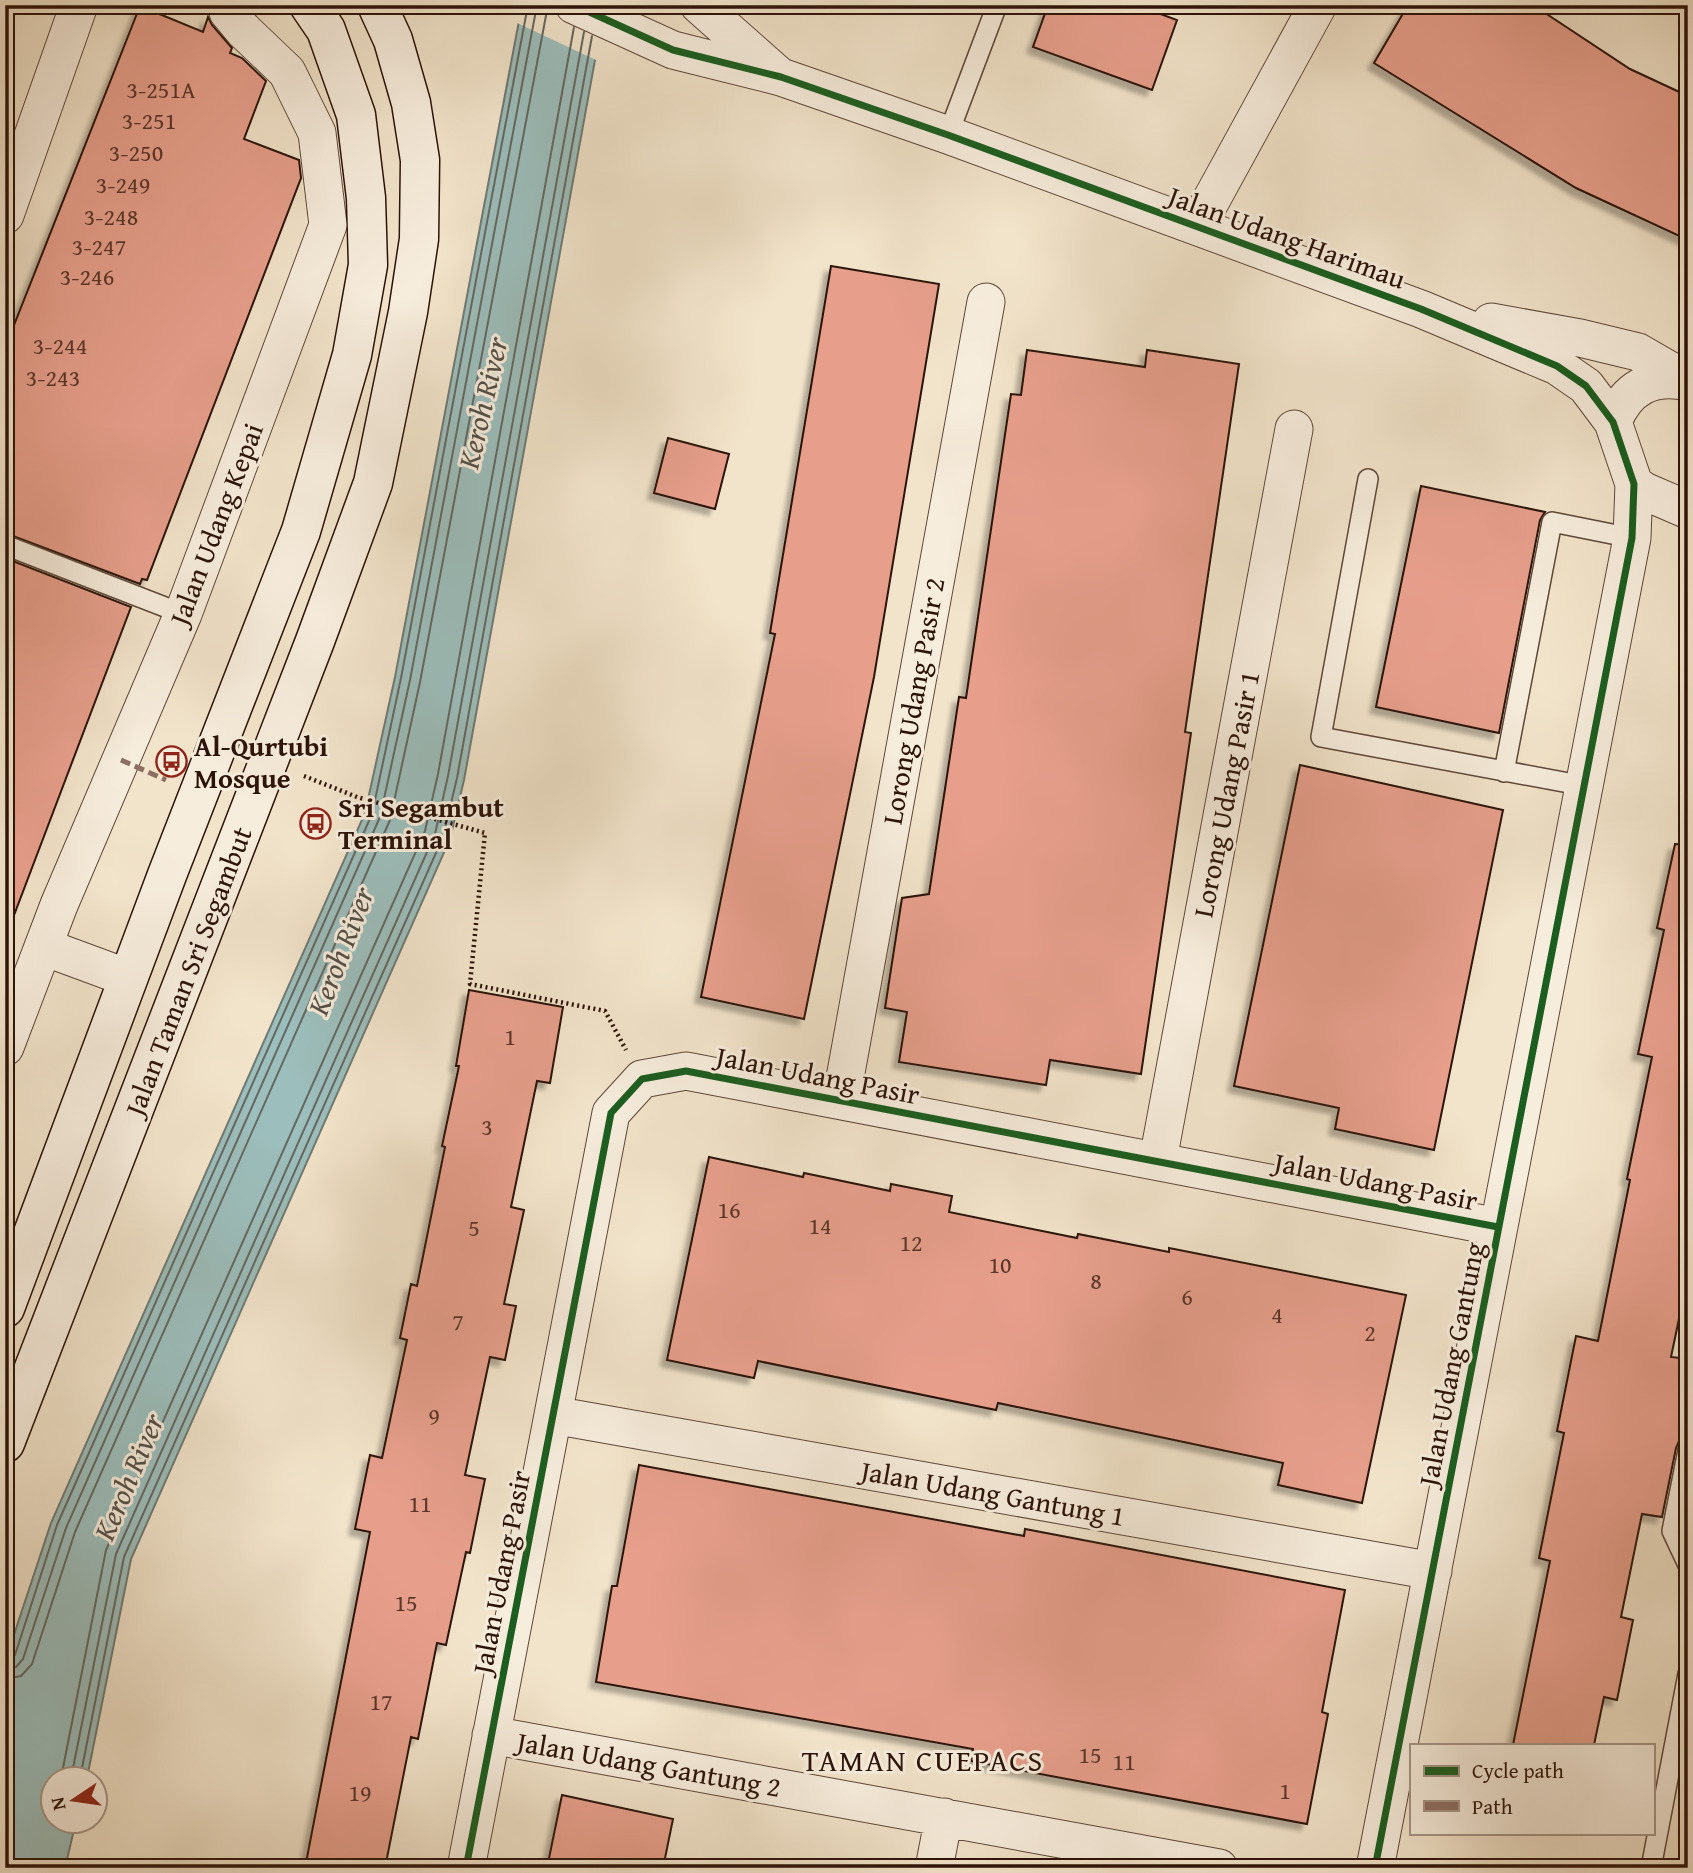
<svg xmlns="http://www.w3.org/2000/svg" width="1693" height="1873" font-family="'Gentium Book Plus',serif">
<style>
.water{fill:#9cbebc;stroke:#6f7a74;stroke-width:2}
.pier{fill:#f2e4cb}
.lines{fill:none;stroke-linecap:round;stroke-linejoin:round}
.shore{stroke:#646862;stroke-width:2}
.building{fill:#e79f8c;stroke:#2c1308;stroke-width:2;filter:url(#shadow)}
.lane-casing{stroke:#5e4739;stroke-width:22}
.street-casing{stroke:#5e4739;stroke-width:39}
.secondary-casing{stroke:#2c1308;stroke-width:41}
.path{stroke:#2c1308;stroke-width:4.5;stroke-dasharray:2 3.5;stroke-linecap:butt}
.lane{stroke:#f7eddd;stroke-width:19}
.street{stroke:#f7eddd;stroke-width:37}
.secondary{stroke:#f7eddd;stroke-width:38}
.quiet{stroke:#8d6e63;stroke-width:5;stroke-dasharray:10 5;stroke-linecap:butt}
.cycleway-casing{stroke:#f7eddd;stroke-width:11}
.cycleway{stroke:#1b5e20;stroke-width:7}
.labels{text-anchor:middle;stroke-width:6;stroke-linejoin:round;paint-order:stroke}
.number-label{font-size:24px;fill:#5b3629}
.street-label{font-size:28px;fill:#2c1308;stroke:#f7eddd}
.poi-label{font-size:28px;font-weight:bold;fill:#2c1308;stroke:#f7eddd;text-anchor:start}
.water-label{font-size:30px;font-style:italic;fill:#534f47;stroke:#f7eddd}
.neighbourhood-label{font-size:30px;letter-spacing:2px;fill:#2c1308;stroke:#f7eddd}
</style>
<defs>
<filter id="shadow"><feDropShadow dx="-6" dy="6" stdDeviation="2" flood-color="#0004"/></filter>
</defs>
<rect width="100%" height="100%" fill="#f2e4cb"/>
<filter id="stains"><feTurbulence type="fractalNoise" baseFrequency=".00286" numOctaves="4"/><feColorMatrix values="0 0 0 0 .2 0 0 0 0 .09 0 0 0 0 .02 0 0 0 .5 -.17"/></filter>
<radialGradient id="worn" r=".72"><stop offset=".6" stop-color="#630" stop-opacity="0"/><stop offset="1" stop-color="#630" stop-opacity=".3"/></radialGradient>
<path class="water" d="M 522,5 L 605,5 L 464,780 L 450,839 L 131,1559 L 87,1778 L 52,1778 L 52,1820 L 76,1821 L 65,1868 L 5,1868 L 5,1662 L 51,1523 L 365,813 L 395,677 Z"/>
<path class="pier" d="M 518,5 L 609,5 L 598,61 L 515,22 Z"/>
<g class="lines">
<path class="shore" d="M 5,1660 L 11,1659 L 15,1655 L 57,1525 L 372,814 L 401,678 L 528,5
M 5,1669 L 16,1667 L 23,1659 L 66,1528 L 380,817 L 410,680 L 537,5
M 5,1679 L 21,1676 L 32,1664 L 75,1532 L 390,820 L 420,682 L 548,5
M 61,1778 L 106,1550 L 425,831 L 438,774 L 574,27
M 71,1778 L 116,1554 L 435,834 L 448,776 L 584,32
M 80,1778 L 124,1557 L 443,837 L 457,778 L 592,36"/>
</g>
<path class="building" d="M 1048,5 L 1136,5 L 1177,20 L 1152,90 L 1033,47 Z
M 1408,5 L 1533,5 L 1630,69 L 1688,96 L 1688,240 L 1576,188 L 1374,63 Z
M 140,6 L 203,32 L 208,17 L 212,25 L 232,48 L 230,53 L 242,58 L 266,81 L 244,139 L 299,160 L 301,178 L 147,580 L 142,579 L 140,584 L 5,533 L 5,348 Z
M 831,266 L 939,284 L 874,677 L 804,1019 L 701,997 L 775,634 L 770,633 Z
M 1027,350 L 1145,367 L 1147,350 L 1239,364 L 1185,732 L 1191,733 L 1141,1074 L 1050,1060 L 1046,1085 L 899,1062 L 907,1012 L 885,1008 L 902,898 L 929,894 L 959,697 L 966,698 L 1011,394 L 1021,395 Z
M 668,438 L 729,454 L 715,509 L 654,493 Z
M 1421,486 L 1545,512 L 1540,520 L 1499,733 L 1376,707 Z
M 5,558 L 131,607 L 8,931 L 5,931 Z
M 1300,765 L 1503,810 L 1434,1150 L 1335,1129 L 1339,1108 L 1234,1086 Z
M 1675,844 L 1688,845 L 1688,1276 L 1671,1357 L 1688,1359 L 1688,1438 L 1679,1441 L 1676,1448 L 1662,1517 L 1642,1514 L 1621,1617 L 1633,1620 L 1617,1700 L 1604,1697 L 1594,1745 L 1513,1745 L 1550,1561 L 1539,1558 L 1564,1433 L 1557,1431 L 1576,1336 L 1598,1341 L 1630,1180 L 1627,1179 L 1652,1057 L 1638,1054 L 1664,930 L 1657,928 Z
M 469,990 L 563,1007 L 550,1083 L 537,1081 L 511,1207 L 524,1210 L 504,1304 L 516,1306 L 505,1360 L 490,1357 L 465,1475 L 485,1479 L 470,1553 L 466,1552 L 446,1645 L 437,1643 L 418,1739 L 411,1737 L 385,1868 L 305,1868 L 370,1532 L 355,1529 L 370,1455 L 382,1458 L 407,1340 L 400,1338 L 411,1284 L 417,1286 L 445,1147 L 442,1146 L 459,1066 L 456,1066 Z
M 709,1157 L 803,1177 L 804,1173 L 890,1191 L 891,1184 L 952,1196 L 949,1212 L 1077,1238 L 1078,1234 L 1169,1252 L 1169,1248 L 1406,1295 L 1362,1503 L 1278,1485 L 1283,1463 L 1127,1430 L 998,1403 L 996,1410 L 758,1361 L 754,1378 L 667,1360 Z
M 639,1465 L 1024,1536 L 1025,1529 L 1345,1590 L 1322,1712 L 1328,1714 L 1307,1824 L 971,1761 L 973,1749 L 596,1682 L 612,1586 L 617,1586 Z
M 562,1795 L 673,1819 L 663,1868 L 547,1868 Z"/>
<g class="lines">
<defs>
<path id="lane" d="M 948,135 L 997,5
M 1368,479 L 1321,737 L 1585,786
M 5,545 L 183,614
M 1504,772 L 1552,522 L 1632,538
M 1688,1450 L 1672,1531 L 1688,1565
M 1651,1868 L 1688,1674"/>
<path id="street" d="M 574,5 L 673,50 L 781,77 L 948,135 L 1421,309 L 1557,366 L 1586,386 L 1613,422 L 1634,484 L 1632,538 L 1375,1868
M 699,5 L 777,74
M 5,215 L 79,5
M 1197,226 L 1318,5
M 1491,322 L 1580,338 L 1638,352 L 1688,381
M 1613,422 C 1626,388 1652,374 1688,382
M 1634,484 L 1644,491 L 1688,510
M 44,947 L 128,978
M 5,1047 L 59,905 L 183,614 L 328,225 L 317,133 L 287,72 L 243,30 L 228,12
M 841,1100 L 986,302
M 1158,1160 L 1294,429
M 553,1415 L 1433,1571
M 491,1735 L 1219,1868
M 466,1868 L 611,1113 L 642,1079 L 686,1071 L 1498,1227
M 934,1868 L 944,1817"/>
<path id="secondary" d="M 5,1308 L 167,875 L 301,531 L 352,355 L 368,265 L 366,198 L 356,115 L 326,30 L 309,5
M 5,1443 L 315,641 L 373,483 L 408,312 L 419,239 L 420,160 L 411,103 L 393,40 L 377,5"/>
</defs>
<use href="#lane" class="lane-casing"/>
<use href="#street" class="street-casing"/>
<use href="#secondary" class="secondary-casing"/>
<path class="path" d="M 304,776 L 357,797 L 485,833 L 470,984 L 605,1011 L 626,1050"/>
<use href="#lane" class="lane"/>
<use href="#street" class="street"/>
<use href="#secondary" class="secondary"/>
<path class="quiet" d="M 224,5 L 228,12
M 121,760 L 166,780"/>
<defs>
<path id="cycleway" d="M 574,5 L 673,50 L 781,77 L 948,135 L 1421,309 L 1557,366 L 1586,386 L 1613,422 L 1634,484 L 1632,538 L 1375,1868
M 466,1868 L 611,1113 L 642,1079 L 686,1071 L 1498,1227"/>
</defs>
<use href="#cycleway" class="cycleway-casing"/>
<use href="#cycleway" class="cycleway"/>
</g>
<defs>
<symbol id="bus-ring" viewBox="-11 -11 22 22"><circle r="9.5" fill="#f7eddd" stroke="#8f2418" stroke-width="1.5"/><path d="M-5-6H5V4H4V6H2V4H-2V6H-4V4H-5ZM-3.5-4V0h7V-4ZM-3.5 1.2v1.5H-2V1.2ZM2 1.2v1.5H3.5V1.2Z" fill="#8f2418"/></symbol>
</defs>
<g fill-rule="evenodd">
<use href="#bus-ring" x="154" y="744" width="35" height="35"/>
<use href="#bus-ring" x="298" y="806" width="35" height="35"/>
</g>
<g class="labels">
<g class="number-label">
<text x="161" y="98">3-251A</text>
<text x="149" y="129">3-251</text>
<text x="136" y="161">3-250</text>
<text x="123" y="193">3-249</text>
<text x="111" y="225">3-248</text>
<text x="99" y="255">3-247</text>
<text x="87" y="285">3-246</text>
<text x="60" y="354">3-244</text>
<text x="53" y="386">3-243</text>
<text x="510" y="1045">1</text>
<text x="487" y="1135">3</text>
<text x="729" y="1218">16</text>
<text x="820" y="1234">14</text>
<text x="474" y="1236">5</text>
<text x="911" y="1251">12</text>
<text x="1000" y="1273">10</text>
<text x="1096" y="1289">8</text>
<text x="1187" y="1305">6</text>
<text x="1277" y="1323">4</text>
<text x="458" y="1330">7</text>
<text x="1370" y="1341">2</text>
<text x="434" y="1424">9</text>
<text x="420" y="1512">11</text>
<text x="406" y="1611">15</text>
<text x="381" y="1710">17</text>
<text x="1090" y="1763">15</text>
<text x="1124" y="1770">11</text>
<text x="1285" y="1799">1</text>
<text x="360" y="1801">19</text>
</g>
<g class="street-label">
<text transform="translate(1287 237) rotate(20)" y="10">Jalan Udang Harimau</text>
<text transform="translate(216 524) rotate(-69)" y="10">Jalan Udang Kepai</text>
<text transform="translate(913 701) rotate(-80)" y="10">Lorong Udang Pasir 2</text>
<text transform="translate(1226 794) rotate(-79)" y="10">Lorong Udang Pasir 1</text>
<text transform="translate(188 971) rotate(-69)" y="10">Jalan Taman Sri Segambut</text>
<text transform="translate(818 1075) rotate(11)" y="10">Jalan Udang Pasir</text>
<text transform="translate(1376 1181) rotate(11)" y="10">Jalan Udang Pasir</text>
<text transform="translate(1451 1364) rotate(-79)" y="10">Jalan Udang Gantung</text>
<text transform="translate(993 1493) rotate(10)" y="10">Jalan Udang Gantung 1</text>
<text transform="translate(501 1572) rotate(-79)" y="10">Jalan Udang Pasir</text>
<text transform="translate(649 1764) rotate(10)" y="10">Jalan Udang Gantung 2</text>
</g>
<g class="poi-label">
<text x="194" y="756">Al-Qurtubi<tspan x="194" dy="32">Mosque</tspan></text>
<text x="338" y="817">Sri Segambut<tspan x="338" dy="32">Terminal</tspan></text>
</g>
<g class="water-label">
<text transform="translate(483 403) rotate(-77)" y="10">Keroh River</text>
<text transform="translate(341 951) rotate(-69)" y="10">Keroh River</text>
<text transform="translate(129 1477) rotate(-67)" y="10">Keroh River</text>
</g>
<g class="neighbourhood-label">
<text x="923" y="1771">TAMAN CUEPACS</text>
</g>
</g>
<rect width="1693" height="1873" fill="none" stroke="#f2e4cb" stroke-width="28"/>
<rect x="7" y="7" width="1679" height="1859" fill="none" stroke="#2c1308" stroke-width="3.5"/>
<rect x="14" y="14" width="1665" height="1845" fill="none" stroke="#2c1308" stroke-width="2"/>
<rect x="1410" y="1744" width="245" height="91" fill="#f7eddd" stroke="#a69688" stroke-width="2"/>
<rect x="1424" y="1766" width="35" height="10" fill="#1b5e20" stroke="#a69688" stroke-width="2"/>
<text x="1472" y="1778" font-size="21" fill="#2c1308">Cycle path</text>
<rect x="1424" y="1801" width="35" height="10" fill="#8d6e63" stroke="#a69688" stroke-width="2"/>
<text x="1472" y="1814" font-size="21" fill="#2c1308">Path</text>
<g transform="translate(74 1800) rotate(257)"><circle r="33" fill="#f7eddd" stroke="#a69688" stroke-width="2"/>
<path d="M0-5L12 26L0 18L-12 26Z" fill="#8f2418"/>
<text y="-10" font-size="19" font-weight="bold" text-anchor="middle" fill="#2c1308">N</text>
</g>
<rect width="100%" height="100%" filter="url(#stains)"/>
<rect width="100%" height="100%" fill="url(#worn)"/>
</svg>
